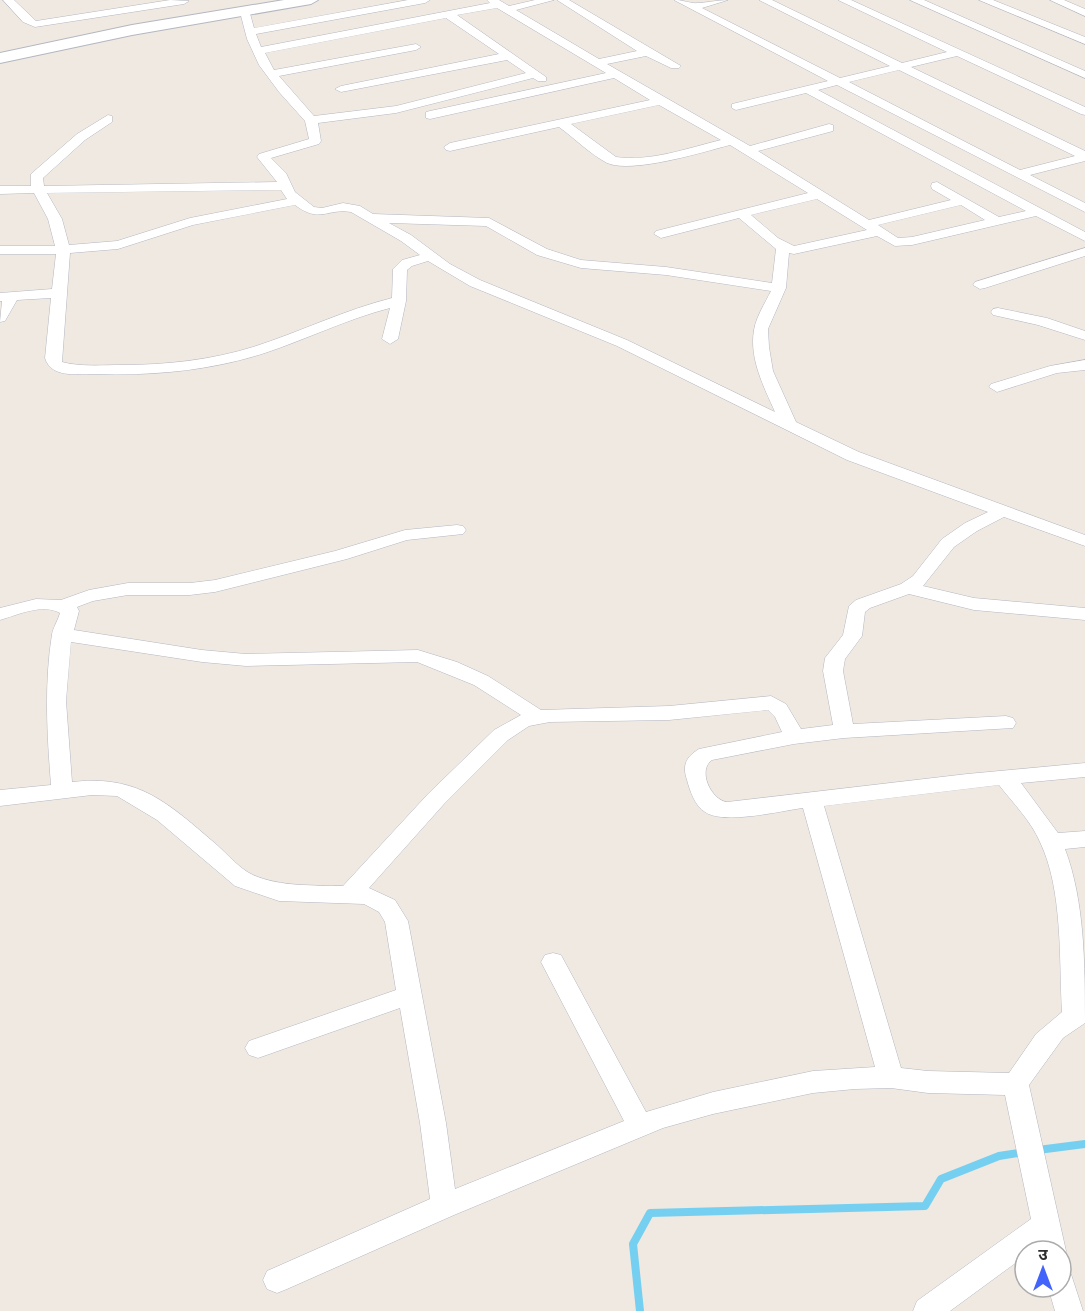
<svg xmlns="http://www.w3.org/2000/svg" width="1085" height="1311" font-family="'Source Sans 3','Noto Sans Devanagari',sans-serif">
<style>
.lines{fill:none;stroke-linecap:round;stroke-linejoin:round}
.stream{stroke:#75cff0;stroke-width:8}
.street-casing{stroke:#b4b7c1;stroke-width:1}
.secondary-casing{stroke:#b4b7c1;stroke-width:2}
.street{fill:#fff;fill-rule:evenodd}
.secondary{fill:#fff;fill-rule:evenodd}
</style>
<rect width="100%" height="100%" fill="#efe9e1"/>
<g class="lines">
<path class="stream" d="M 1038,1150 L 1085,1144
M 640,1311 L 633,1244 L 650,1213 L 925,1206 L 941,1179 L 999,1156 L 1025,1152"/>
<defs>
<path id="street" d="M 3,0 L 14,0 L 36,21 L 170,0 L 189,1 L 184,4 L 35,27 L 23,22 Z
M 408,0 L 430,0 L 425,3 L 256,34 L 261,47 L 490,3 L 487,0 L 499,0 L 509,6 L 535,0 L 554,0 L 516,10 L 599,59 L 637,51 L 557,0 L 569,0 L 681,66 L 679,68 L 671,68 L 646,56 L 607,64 L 750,146 L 829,124 L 833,125 L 833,131 L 758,151 L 869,220 L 951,200 L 932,189 L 931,186 L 932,183 L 937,182 L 999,217 L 1026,211 L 806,93 L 736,110 L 732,108 L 732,104 L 828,81 L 674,0 C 682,0 686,2 693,3 C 697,4 720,0 728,0 L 702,8 L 840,78 L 890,66 L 759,0 L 772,0 L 902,63 L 947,52 L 838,0 L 851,0 L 1085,107 L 1085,115 L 1081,114 L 957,56 L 911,67 L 1085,151 L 1085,161 L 1030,175 L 1085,203 L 1085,212 L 837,85 L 818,90 L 1085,232 L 1085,241 L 1036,216 L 912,245 L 895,246 L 877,236 L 794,254 L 789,253 L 786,288 L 768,329 L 769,347 L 773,371 L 796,422 L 859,452 L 1085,535 L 1085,546 L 1004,517 L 977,531 L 954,547 L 923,586 L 974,598 L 1085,608 L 1085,620 L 974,610 L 909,594 L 870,608 L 865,612 L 862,636 L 845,659 L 843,671 L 853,724 L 1006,716 L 1013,718 L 1016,723 L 1013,728 L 844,738 L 794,744 L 712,760 C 697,770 711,800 727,802 L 967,774 L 1085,763 L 1085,777 L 1021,783 L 1058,833 L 1085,831 L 1085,847 L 1065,849 C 1085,902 1085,967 1085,1023 L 1063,1038 L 1029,1085 L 1066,1251 L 1062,1260 L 1061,1251 L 1038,1251 L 1037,1247 L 1031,1251 L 1025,1251 L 1025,1256 L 950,1311 L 913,1311 L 917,1301 L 1031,1219 L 1005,1095 L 928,1093 L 891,1088 L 855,1089 L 813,1093 L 713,1114 L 663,1128 L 454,1215 L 287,1289 L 277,1293 L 267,1289 L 263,1280 L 267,1271 L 430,1199 L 420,1123 L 400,1008 L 258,1058 L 249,1055 L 245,1048 L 249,1041 L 396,990 L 385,922 L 379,912 L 364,904 L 279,901 L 235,886 L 157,820 L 117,796 L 92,795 L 0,806 L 0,790 L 51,785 C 47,735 44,684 52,634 C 53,628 58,620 60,613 C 43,603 17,615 0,620 L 0,608 L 36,599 L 61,600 L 89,590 L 128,583 L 190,583 L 215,580 L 335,551 L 405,530 L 457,525 L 463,526 L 466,530 L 463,534 L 407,540 L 347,559 L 215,592 L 190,595 L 128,595 L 93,601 L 77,607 L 79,611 L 74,630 L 202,650 L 246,654 L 418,650 L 457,662 L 488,676 L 541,710 L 669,706 L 771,696 L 786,704 L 801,729 L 833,725 L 823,671 L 825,658 L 843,635 L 849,606 L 856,600 L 901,584 L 913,576 L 942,539 L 965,523 L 988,512 L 847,460 L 617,346 L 470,286 L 428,261 L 412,266 L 407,270 L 406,301 L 398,339 L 390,344 L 382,339 L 390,308 C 347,319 307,339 265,353 C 209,371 151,376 93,374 C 76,374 51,378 45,358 L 51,298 L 17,300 L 5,321 L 0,322 L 2,301 L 0,301 L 0,293 L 52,289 L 56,254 L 0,254 L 0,246 L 55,246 L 48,219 L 34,193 L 0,194 L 0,186 L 31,186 L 31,174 L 77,134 L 108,115 L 112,116 L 112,122 L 85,140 L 43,178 L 44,186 L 277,182 L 257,157 L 259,154 L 309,139 L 305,121 L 279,92 L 259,65 L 247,39 L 240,12 L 241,10 L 249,10 L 254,28 ZM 497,8 L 606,73 L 430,111 L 426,112 L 426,118 L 430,119 L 614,78 L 650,100 L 450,143 L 444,147 L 446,150 L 450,151 L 559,127 C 574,138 590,154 607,163 C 632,174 703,152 730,145 L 808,193 L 656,231 L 654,234 L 661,238 L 739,218 L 776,249 L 772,283 L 666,267 L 581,260 L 547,249 L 489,218 L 373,214 L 360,206 L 343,203 L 322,208 L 314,207 L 295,192 L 286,173 L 271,158 L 319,144 L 321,141 L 318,123 L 396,113 L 533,78 L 538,81 L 546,81 L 546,77 L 457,15 ZM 446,18 L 499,54 L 341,86 L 335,89 L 341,92 L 507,60 L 526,73 L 396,106 L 314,116 L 279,76 L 416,50 L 421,47 L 416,44 L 274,70 L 265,53 ZM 899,70 L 1075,156 L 1020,170 L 849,82 ZM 659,105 L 721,140 C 688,148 650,162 616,157 L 571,124 ZM 281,190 L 287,199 L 190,218 L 117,241 L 69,245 L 62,219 L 47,193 ZM 817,199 L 867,230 L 794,246 L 778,238 L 751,215 ZM 295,205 C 320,224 327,208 351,212 L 401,241 L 420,255 L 402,260 L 393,269 L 392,298 C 344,310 300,332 253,347 C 211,360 166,365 121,365 C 103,365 80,367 62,362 L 70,253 L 118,249 L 193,225 ZM 961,205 L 985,220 L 912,237 L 898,238 L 878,225 ZM 389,223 L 486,226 L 537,255 L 581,268 L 666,275 L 771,291 C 765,303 756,317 754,330 C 749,359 764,387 775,412 L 627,340 L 480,280 L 450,264 L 411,235 ZM 71,642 L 202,662 L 246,666 L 417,662 L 474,685 L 521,715 L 494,730 L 428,794 L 343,886 C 313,885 281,887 253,875 C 240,869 228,855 217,845 C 169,804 139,774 72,782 L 66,701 ZM 768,710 L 775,717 L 782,732 L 699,749 C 686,757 682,765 687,780 C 690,791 695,806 705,812 C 724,825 780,811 803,808 L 875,1067 L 813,1071 L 713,1092 L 646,1112 L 561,955 L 553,953 L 545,955 L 541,962 L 624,1121 L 455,1189 L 446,1123 L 408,921 L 395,900 L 369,888 L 444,804 L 508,740 L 529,726 L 550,722 L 669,720 ZM 999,785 C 1013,803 1031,821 1040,842 C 1063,890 1059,959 1062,1012 L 1036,1034 L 1009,1073 L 928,1071 L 901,1068 L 824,806 Z
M 910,0 L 924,0 L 1085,71 L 1085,78 Z
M 979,0 L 993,0 L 1085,37 L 1085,44 Z
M 1050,0 L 1064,0 L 1085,9 L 1085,16 Z
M 1085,248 L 1085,256 L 985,288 L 980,289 L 973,285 L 975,282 Z
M 998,308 L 1047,318 L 1085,331 L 1085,340 L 1038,325 L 993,315 L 991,312 L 993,309 Z
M 1085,360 L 1085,370 L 1057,373 L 997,392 L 989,387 L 991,384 L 1050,366 Z
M 1061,1270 L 1071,1274 L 1083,1311 L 1055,1311 L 1048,1287 L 1061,1287 Z"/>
<path id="secondary" d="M 284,0 L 318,0 L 311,4 L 132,35 L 0,63 L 0,53 L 132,25 Z"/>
</defs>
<use href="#street" class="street-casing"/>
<use href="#secondary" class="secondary-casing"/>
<use href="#street" class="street"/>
<use href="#secondary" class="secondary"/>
</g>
<g transform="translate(1043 1269)"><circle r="28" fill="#ffffff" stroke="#ababab" stroke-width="1.5"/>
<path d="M0-4.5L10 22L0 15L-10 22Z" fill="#4264fb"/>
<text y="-9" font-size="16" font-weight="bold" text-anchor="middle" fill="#2e2e2e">उ</text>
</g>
</svg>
